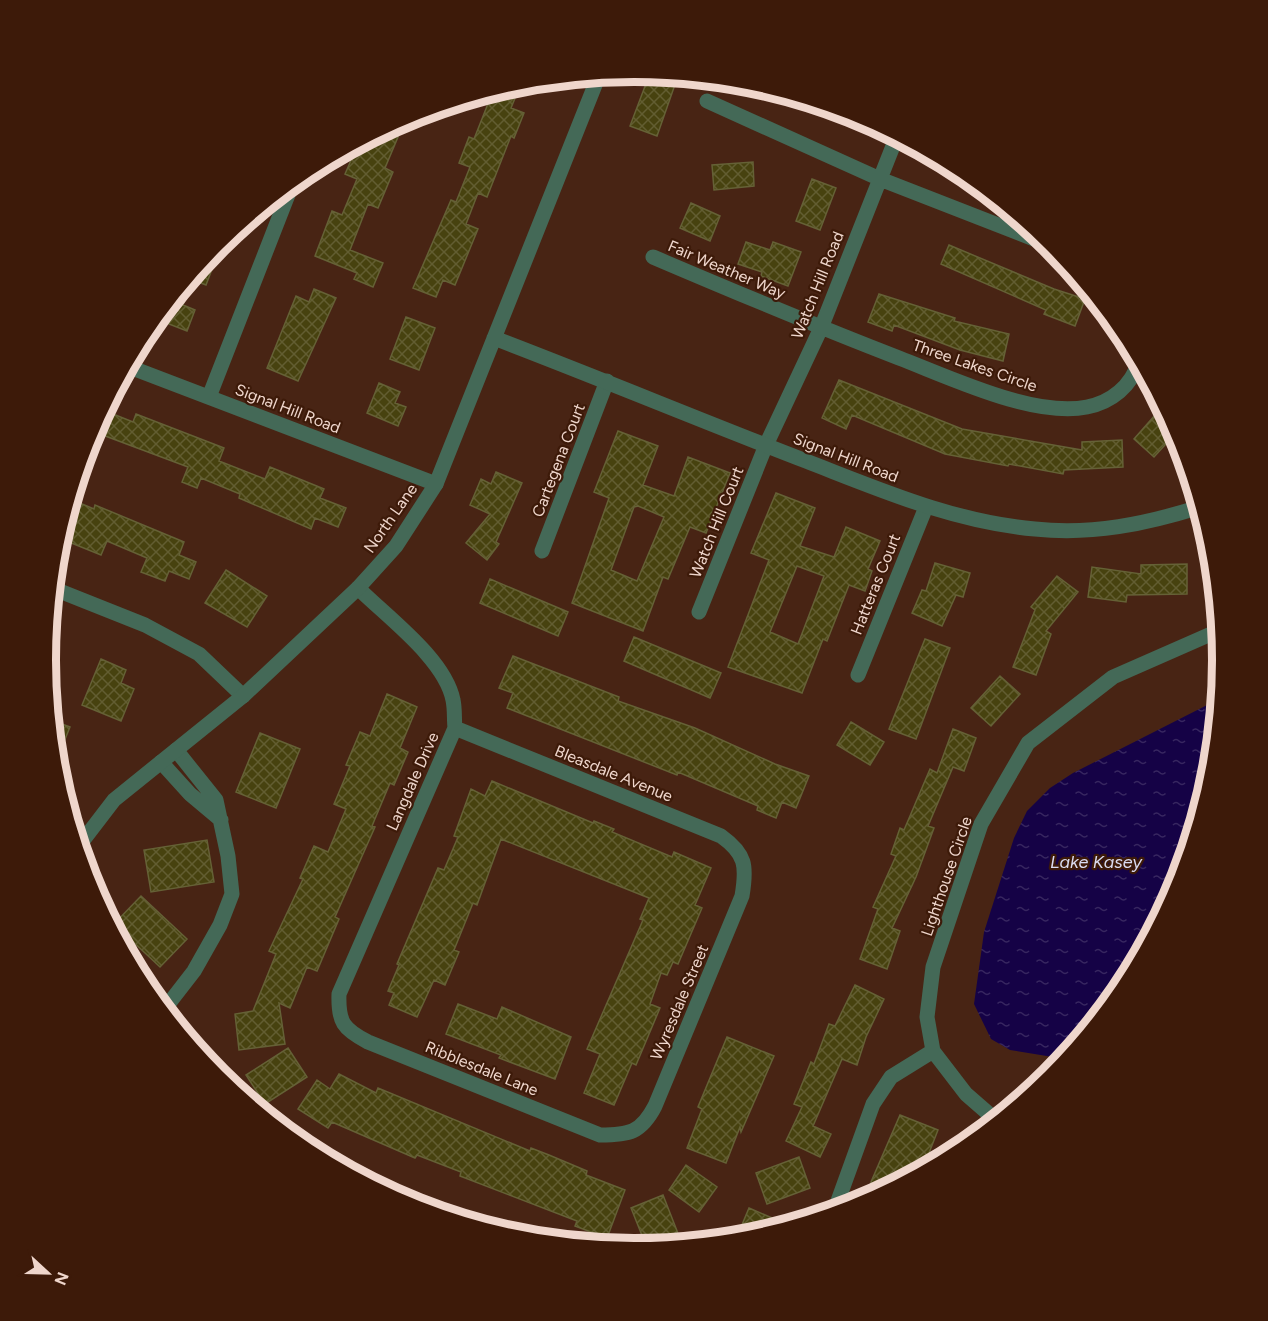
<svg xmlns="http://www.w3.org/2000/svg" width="1268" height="1321" font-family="Figtree,sans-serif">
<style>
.water{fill:url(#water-ripples)}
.building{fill:url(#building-cross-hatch);stroke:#656136;stroke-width:1.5;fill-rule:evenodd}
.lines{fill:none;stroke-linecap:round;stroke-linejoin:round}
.minor{stroke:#446957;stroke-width:15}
.tertiary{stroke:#446957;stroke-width:15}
.labels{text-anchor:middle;stroke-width:4.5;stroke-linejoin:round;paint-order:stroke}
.street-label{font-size:16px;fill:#efd6cc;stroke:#3d1a09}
.water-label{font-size:18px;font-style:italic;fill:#dadbf1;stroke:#3d1a09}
.rim{fill:none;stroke:#efd6cc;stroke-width:8}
</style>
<defs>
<pattern id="water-ripples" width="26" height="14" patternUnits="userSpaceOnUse" patternTransform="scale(1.5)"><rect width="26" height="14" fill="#150246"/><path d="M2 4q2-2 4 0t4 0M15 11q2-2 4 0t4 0" fill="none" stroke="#372660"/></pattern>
<pattern id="building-cross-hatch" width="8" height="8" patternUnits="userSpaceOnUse" patternTransform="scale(1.5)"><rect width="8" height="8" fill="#47420f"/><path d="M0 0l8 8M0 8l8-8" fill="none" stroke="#625d31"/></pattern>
</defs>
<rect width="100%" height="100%" fill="#482414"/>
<path class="water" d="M 1219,699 L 1212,776 L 1178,886 L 1124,988 L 1065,1059 L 1010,1050 L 991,1039 L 974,1004 L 984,932 L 1014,838 L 1027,811 L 1050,788 L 1073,773 Z"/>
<path class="building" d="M 650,73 L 678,76 L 657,136 L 630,126 Z
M 507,87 L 518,91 L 511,108 L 524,113 L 514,138 L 511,136 L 487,197 L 478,193 L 466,224 L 478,229 L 455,285 L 443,280 L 436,297 L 413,288 L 451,200 L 456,202 L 470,167 L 459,163 L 469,137 L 474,139 L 493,91 Z
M 406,118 L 385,168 L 393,172 L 378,208 L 368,204 L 350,250 L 383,263 L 373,287 L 354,279 L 357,273 L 315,256 L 332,211 L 342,215 L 357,179 L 345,174 L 358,144 Z
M 753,162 L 754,186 L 714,190 L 712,165 Z
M 812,179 L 836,188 L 820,230 L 796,221 Z
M 691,203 L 720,216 L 710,241 L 680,228 Z
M 220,242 L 222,243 L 206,285 L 193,280 L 183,305 L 195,310 L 187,331 L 156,319 Z
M 746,242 L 770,250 L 773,242 L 801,252 L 788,286 L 761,276 L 762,272 L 738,264 Z
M 949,245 L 1054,289 L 1085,299 L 1075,326 L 1044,314 L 1046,310 L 941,264 Z
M 314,289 L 336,298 L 298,381 L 267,368 L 296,296 L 309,302 Z
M 879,294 L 955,318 L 954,321 L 1009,334 L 1003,361 L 960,350 L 894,325 L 892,331 L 868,322 Z
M 406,317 L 435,328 L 419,370 L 390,359 Z
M 839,380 L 962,429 L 1082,450 L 1082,442 L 1122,440 L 1123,467 L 1064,470 L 1063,474 L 1009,464 L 1008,466 L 945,454 L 852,415 L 846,429 L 822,418 Z
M 379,383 L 400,392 L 395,403 L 406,407 L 398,426 L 367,413 Z
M 1163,406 L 1177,432 L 1154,457 L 1134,439 Z
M 103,410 L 133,422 L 136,414 L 224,448 L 219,461 L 265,479 L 270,467 L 324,489 L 320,498 L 346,508 L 338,527 L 315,518 L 311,529 L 239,498 L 240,494 L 201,478 L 197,488 L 182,482 L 188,467 L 92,431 Z
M 618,431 L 658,446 L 643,485 L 674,496 L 688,457 L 730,473 L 706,533 L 690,527 L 668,579 L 663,577 L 643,631 L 572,603 L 609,498 L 594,492 ZM 638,506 L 664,517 L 637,581 L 611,570 L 634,507 Z
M 496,472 L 522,483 L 496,542 L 499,544 L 487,560 L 466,543 L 490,514 L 470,505 L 481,479 L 491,484 Z
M 776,493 L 815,508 L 800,546 L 834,557 L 846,527 L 880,541 L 868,569 L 872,571 L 865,591 L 849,585 L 827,641 L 823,639 L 802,693 L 728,667 L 769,560 L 751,553 ZM 797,566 L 824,576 L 798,644 L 770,632 Z
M 70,499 L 94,509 L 95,505 L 184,542 L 179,555 L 196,562 L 189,579 L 169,571 L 165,581 L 141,572 L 147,558 L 107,541 L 101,555 L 59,538 Z
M 935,563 L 970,573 L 963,597 L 956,595 L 942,626 L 912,613 L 922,590 L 926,591 Z
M 1187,564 L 1187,594 L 1127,595 L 1126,602 L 1088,597 L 1092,567 L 1141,574 L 1141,565 Z
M 226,570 L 267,596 L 247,627 L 205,603 Z
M 1057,576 L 1078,592 L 1046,631 L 1051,634 L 1036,675 L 1013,667 L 1035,610 L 1031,607 Z
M 490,579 L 568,612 L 558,636 L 480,603 Z
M 634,637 L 721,673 L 710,698 L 624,661 Z
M 925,639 L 950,648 L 916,739 L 889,729 Z
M 513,656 L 619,697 L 618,701 L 695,728 L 775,764 L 809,776 L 796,808 L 782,802 L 776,818 L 757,810 L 758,806 L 678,772 L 677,775 L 507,708 L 513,693 L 499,688 Z
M 101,659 L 126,670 L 121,683 L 134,689 L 121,721 L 82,705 Z
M 1000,676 L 1020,694 L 991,726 L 971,708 Z
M 387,694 L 417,707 L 400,748 L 408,752 L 394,785 L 390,783 L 372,826 L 375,827 L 335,917 L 339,919 L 317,971 L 307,967 L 290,1008 L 279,1003 L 285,1044 L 239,1050 L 235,1014 L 253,1011 L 276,954 L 269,951 L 303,879 L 300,878 L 314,846 L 328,852 L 346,809 L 334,804 L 350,766 L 346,765 L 360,732 L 370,736 Z
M 51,720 L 70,727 L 55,764 L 52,734 Z
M 851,722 L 884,742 L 870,765 L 837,745 Z
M 953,729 L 976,738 L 964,771 L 953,767 L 928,826 L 934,828 L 916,877 L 892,928 L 900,931 L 887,969 L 860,959 L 878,909 L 873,907 L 896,856 L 891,854 L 900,828 L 904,830 L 930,769 L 937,773 Z
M 260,733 L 300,749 L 276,808 L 236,792 Z
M 492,781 L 593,823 L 594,821 L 614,829 L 612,832 L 672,857 L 674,852 L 711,868 L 695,905 L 702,908 L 678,964 L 673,962 L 667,975 L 661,973 L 650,1004 L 660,1008 L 636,1065 L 632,1063 L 614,1105 L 584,1093 L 600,1054 L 587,1049 L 643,920 L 640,919 L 649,898 L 501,839 L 477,905 L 473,903 L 454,950 L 459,952 L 445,985 L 434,980 L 417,1017 L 389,1005 L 394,993 L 388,991 L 399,965 L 397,964 L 438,868 L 444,870 L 458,837 L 454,836 L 471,789 L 485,796 Z
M 207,840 L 214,882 L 151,892 L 144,850 Z
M 141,896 L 187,939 L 160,967 L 114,924 Z
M 855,985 L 884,999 L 866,1037 L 857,1065 L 842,1059 L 813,1126 L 831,1134 L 820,1157 L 786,1141 L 802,1107 L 794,1104 L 811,1062 L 814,1064 L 829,1024 L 835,1026 Z
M 458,1004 L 497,1019 L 502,1007 L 571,1037 L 555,1079 L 499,1058 L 501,1055 L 446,1034 Z
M 727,1037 L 774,1056 L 741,1132 L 740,1127 L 726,1163 L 687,1148 L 702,1109 L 698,1107 Z
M 288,1048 L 307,1077 L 265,1104 L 246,1075 Z
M 339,1074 L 376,1093 L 378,1088 L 530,1151 L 531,1148 L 549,1155 L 587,1171 L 586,1175 L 625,1190 L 607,1238 L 575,1226 L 577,1221 L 460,1176 L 461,1172 L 417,1155 L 415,1158 L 332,1122 L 328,1128 L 298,1109 L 317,1080 L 330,1089 Z
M 900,1115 L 938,1130 L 922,1171 L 870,1199 L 871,1182 Z
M 799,1157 L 810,1188 L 767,1204 L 756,1173 Z
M 686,1165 L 717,1187 L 699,1212 L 669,1190 Z
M 663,1195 L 681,1241 L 670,1246 L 647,1248 L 631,1208 Z
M 749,1208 L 772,1218 L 766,1233 L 736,1239 Z"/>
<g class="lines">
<path class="minor" d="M 707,101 L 880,179 L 1052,246
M 653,257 C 735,292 816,326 899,358 C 949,377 1034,418 1087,407 C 1112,402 1131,386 1139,362
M 127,366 L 436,484
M 209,397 L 293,182
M 542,551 L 607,381
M 52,588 L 145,625 L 199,654 L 243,696
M 358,588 C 387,617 445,659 453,700 C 455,709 454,719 455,728 L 339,994 C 338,1022 343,1029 368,1042 L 600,1135 C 629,1135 641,1133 655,1106 L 742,896 C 747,866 746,854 721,836 L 455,728
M 699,612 L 766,445 L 821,328 L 897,136
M 858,675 L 926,507
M 161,762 L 190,794 L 221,820
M 163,1011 L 194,971 L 220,925 L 232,894 L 228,856 L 216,800 L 176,750
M 997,1121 L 966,1094 L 933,1051 L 927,1017 L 933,967 L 981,824 L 1028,743 L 1113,677 L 1220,630
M 834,1212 L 873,1104 L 891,1077 L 933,1051"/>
<path class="tertiary" d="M 494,338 C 599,378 702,421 806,461 C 881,490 954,522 1035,529 C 1093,535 1145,524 1200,507
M 78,847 L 114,800 L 243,696 L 358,588 L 396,546 L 436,484 L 599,75"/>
</g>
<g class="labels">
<g class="street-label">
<text transform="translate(727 269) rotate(23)" y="6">Fair Weather Way</text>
<text transform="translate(817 285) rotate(-68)" y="6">Watch Hill Road</text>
<text transform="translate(975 365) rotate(19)" y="6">Three Lakes Circle</text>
<text transform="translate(288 408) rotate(21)" y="6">Signal Hill Road</text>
<text transform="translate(846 457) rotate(21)" y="6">Signal Hill Road</text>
<text transform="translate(558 460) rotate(-69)" y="6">Cartegena Court</text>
<text transform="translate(390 518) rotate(-55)" y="6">North Lane</text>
<text transform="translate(716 522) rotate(-68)" y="6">Watch Hill Court</text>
<text transform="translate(875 584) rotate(-68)" y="6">Hatteras Court</text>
<text transform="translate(614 773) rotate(22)" y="6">Bleasdale Avenue</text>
<text transform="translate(412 781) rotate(-66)" y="6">Langdale Drive</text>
<text transform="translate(946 876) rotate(-71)" y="6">Lighthouse Circle</text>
<text transform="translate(679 1002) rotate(-67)" y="6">Wyresdale Street</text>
<text transform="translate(482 1068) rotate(22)" y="6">Ribblesdale Lane</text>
</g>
<g class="water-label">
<text x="1096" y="868">Lake Kasey</text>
</g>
</g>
<path d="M0 0H1268V1321H0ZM56 660a578 578 0 1 1 1156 0a578 578 0 1 1-1156 0Z" fill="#3d1a09" fill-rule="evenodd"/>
<path class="rim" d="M56 660a578 578 0 1 1 1156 0a578 578 0 1 1-1156 0Z"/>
<g transform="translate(48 1273) rotate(112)" stroke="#3d1a09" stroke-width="4.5" paint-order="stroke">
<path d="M0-4.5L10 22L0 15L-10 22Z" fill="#efd6cc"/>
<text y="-9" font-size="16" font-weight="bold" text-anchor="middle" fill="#efd6cc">N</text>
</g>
</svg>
